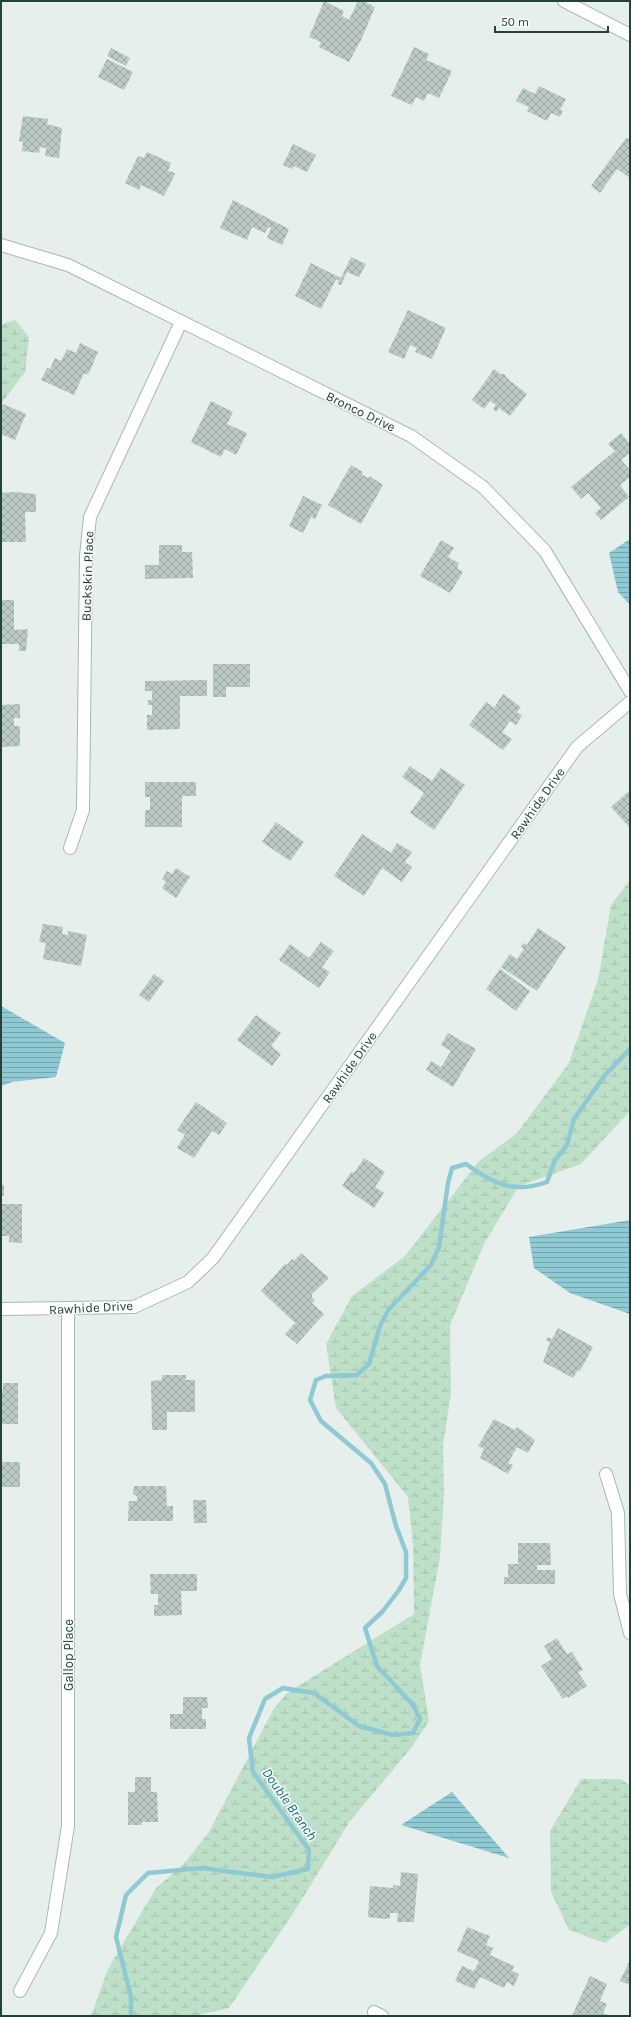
<svg xmlns="http://www.w3.org/2000/svg" width="631" height="2017" font-family="Karla,sans-serif">
<style>
.wetland{fill:url(#wetland-marsh)}
.water{fill:url(#water-rules)}
.lines{fill:none;stroke-linecap:round;stroke-linejoin:round}
.stream{stroke:#8ec9d4;stroke-width:4.5}
.building{fill:url(#building-cross-hatch)}
.street-casing{stroke:#a8b8b2;stroke-width:14}
.secondary-casing{stroke:#a4bbb3;stroke-width:14}
.street{stroke:#fff;stroke-width:12}
.secondary{stroke:#fff;stroke-width:12}
.labels{text-anchor:middle;stroke-width:3;stroke-linejoin:round;paint-order:stroke}
.street-label{font-size:13px;fill:#24423a;stroke:#f7fbf9}
.water-label{font-size:14px;font-style:italic;fill:#1c6f80;stroke:#f7fbf9}
</style>
<defs>
<pattern id="wetland-marsh" width="20" height="14" patternUnits="userSpaceOnUse"><rect width="20" height="14" fill="#bfe0c8"/><path d="M1 5h8M5 5V1M11 12h8M15 12V8" fill="none" stroke="#a4c1ad"/></pattern>
<pattern id="water-rules" width="6" height="5" patternUnits="userSpaceOnUse"><rect width="6" height="5" fill="#8ec9d4"/><path d="M0 2.5h6" fill="none" stroke="#74a5ad"/></pattern>
<pattern id="building-cross-hatch" width="8" height="8" patternUnits="userSpaceOnUse"><rect width="8" height="8" fill="#bbcac4"/><path d="M0 0l8 8M0 8l8-8" fill="none" stroke="#98a6a0"/></pattern>
</defs>
<rect width="100%" height="100%" fill="#e6efeb"/>
<path class="wetland" d="M 15,320 L 29,337 L 25,372 L 1,404 L 1,325 Z
M 630,880 L 630,1111 L 581,1164 L 519,1186 L 485,1242 L 450,1325 L 451,1394 L 443,1445 L 444,1493 L 440,1557 L 420,1665 L 429,1721 L 412,1747 L 350,1821 L 294,1912 L 229,2008 L 194,2016 L 91,2016 L 108,1969 L 156,1888 L 182,1866 L 209,1832 L 273,1710 L 287,1693 L 414,1614 L 413,1545 L 408,1497 L 336,1408 L 326,1344 L 352,1296 L 405,1256 L 479,1161 L 517,1133 L 569,1063 L 598,980 L 611,905 Z
M 581,1779 L 621,1779 L 630,1786 L 630,1925 L 605,1943 L 569,1930 L 551,1892 L 550,1831 Z"/>
<path class="water" d="M 630,539 L 630,605 L 618,592 L 609,553 Z
M 1,1006 L 65,1043 L 56,1077 L 12,1082 L 1,1086 Z
M 630,1220 L 630,1314 L 570,1293 L 534,1268 L 529,1237 Z
M 452,1792 L 509,1858 L 401,1825 Z"/>
<g class="lines">
<path class="stream" d="M 131,2016 L 131,1997 L 116,1937 L 126,1895 L 148,1873 L 202,1868 L 272,1877 L 308,1869 L 309,1850 L 253,1772 L 249,1738 L 265,1699 L 283,1688 L 314,1693 L 359,1726 L 393,1735 L 413,1733 L 420,1719 L 413,1705 L 377,1666 L 365,1628 L 383,1611 L 399,1590 L 406,1578 L 406,1552 L 396,1526 L 385,1484 L 371,1463 L 321,1421 L 310,1400 L 316,1380 L 326,1376 L 357,1375 L 369,1364 L 380,1326 L 389,1309 L 431,1265 L 439,1247 L 448,1183 L 452,1168 L 466,1164 C 494,1184 513,1194 547,1182 L 555,1160 L 567,1145 L 574,1119 L 605,1075 L 630,1049"/>
</g>
<path class="building" d="M 324,1 L 344,11 L 342,16 L 349,20 L 358,1 L 363,1 L 375,7 L 361,40 L 349,62 L 319,47 L 321,42 L 309,37 Z
M 414,47 L 429,54 L 426,60 L 452,71 L 439,98 L 428,93 L 424,101 L 416,97 L 412,105 L 391,96 Z
M 111,48 L 130,58 L 126,66 L 107,56 Z
M 107,59 L 133,72 L 124,90 L 98,77 Z
M 539,86 L 566,99 L 560,110 L 563,111 L 560,117 L 551,113 L 547,121 L 527,111 L 529,107 L 516,101 L 523,88 L 535,94 Z
M 23,116 L 48,119 L 47,124 L 62,128 L 59,158 L 45,156 L 46,148 L 40,147 L 39,153 L 22,151 L 23,142 L 19,141 Z
M 630,137 L 630,178 L 617,169 L 600,193 L 591,186 L 626,138 L 628,139 Z
M 293,144 L 316,155 L 307,172 L 294,166 L 292,169 L 283,165 Z
M 147,152 L 171,163 L 168,171 L 173,172 L 175,174 L 164,196 L 141,185 L 139,190 L 125,183 L 138,156 L 144,158 Z
M 233,200 L 289,229 L 282,245 L 267,238 L 271,228 L 268,227 L 265,233 L 252,227 L 247,240 L 220,228 Z
M 351,257 L 366,264 L 359,277 L 347,272 L 341,285 L 338,284 L 339,281 L 336,279 L 321,309 L 295,296 L 311,263 L 341,278 Z
M 408,310 L 446,328 L 432,359 L 415,352 L 417,348 L 410,345 L 404,359 L 388,352 Z
M 80,343 L 98,352 L 88,375 L 84,373 L 74,395 L 41,380 L 47,368 L 50,369 L 55,358 L 61,361 L 67,349 L 76,353 Z
M 494,369 L 500,374 L 504,374 L 508,379 L 527,394 L 510,416 L 499,408 L 496,412 L 493,409 L 496,405 L 490,401 L 484,409 L 472,400 Z
M 211,401 L 233,412 L 227,424 L 247,433 L 236,455 L 225,449 L 221,457 L 191,442 Z
M 3,404 L 26,414 L 15,440 L 1,434 L 1,409 Z
M 621,433 L 630,444 L 630,453 L 621,460 L 630,470 L 630,477 L 620,485 L 629,497 L 601,520 L 595,513 L 601,508 L 588,493 L 581,499 L 571,487 L 615,451 L 608,444 Z
M 351,465 L 363,472 L 361,474 L 368,478 L 370,476 L 383,485 L 361,524 L 328,505 Z
M 15,492 L 36,494 L 36,512 L 25,512 L 26,542 L 1,542 L 1,493 Z
M 303,496 L 322,505 L 315,519 L 311,517 L 303,533 L 289,526 Z
M 441,540 L 454,548 L 448,557 L 459,563 L 457,568 L 463,572 L 450,593 L 420,576 Z
M 159,545 L 182,545 L 182,552 L 192,552 L 193,578 L 145,579 L 145,565 L 159,565 Z
M 1,600 L 14,600 L 14,630 L 28,629 L 26,651 L 19,651 L 19,644 L 1,644 Z
M 213,664 L 250,664 L 250,687 L 226,687 L 226,697 L 213,697 Z
M 207,680 L 207,696 L 180,696 L 180,729 L 147,730 L 147,715 L 152,715 L 152,705 L 148,705 L 148,700 L 152,700 L 152,691 L 145,691 L 145,681 Z
M 503,694 L 521,707 L 517,712 L 522,716 L 516,725 L 510,721 L 502,732 L 512,739 L 503,750 L 469,725 L 486,702 L 494,708 Z
M 20,704 L 20,718 L 14,718 L 14,726 L 20,726 L 20,746 L 1,747 L 1,705 Z
M 410,766 L 432,781 L 441,768 L 465,785 L 434,830 L 410,813 L 424,793 L 402,777 Z
M 145,782 L 196,782 L 196,796 L 182,796 L 182,827 L 145,827 L 145,810 L 150,810 L 150,797 L 145,797 Z
M 630,790 L 630,828 L 611,807 Z
M 276,822 L 304,842 L 290,861 L 262,842 Z
M 362,834 L 391,853 L 397,843 L 412,852 L 405,862 L 412,867 L 402,882 L 382,868 L 364,896 L 334,876 Z
M 176,868 L 190,877 L 176,898 L 162,888 L 166,882 L 162,879 L 167,871 L 172,874 Z
M 43,924 L 63,927 L 62,934 L 68,935 L 68,931 L 87,935 L 81,966 L 43,959 L 46,943 L 39,942 Z
M 538,928 L 566,947 L 537,991 L 501,967 L 510,954 L 517,959 L 524,949 L 521,947 L 523,943 L 527,945 Z
M 321,942 L 334,951 L 322,967 L 330,972 L 319,988 L 279,960 L 290,944 L 309,958 Z
M 500,969 L 530,991 L 516,1011 L 486,989 Z
M 154,974 L 164,981 L 149,1002 L 139,995 Z
M 256,1015 L 281,1033 L 271,1046 L 281,1054 L 272,1066 L 237,1040 Z
M 448,1033 L 476,1049 L 453,1087 L 426,1070 L 431,1061 L 441,1067 L 451,1051 L 441,1045 Z
M 196,1102 L 227,1123 L 219,1135 L 212,1131 L 194,1158 L 177,1148 L 185,1135 L 177,1130 Z
M 364,1158 L 385,1172 L 375,1187 L 384,1193 L 374,1208 L 342,1186 L 351,1172 L 354,1173 Z
M 1,1185 L 4,1185 L 4,1196 L 1,1196 Z
M 1,1204 L 22,1204 L 22,1243 L 9,1242 L 9,1236 L 1,1236 Z
M 301,1253 L 329,1278 L 312,1294 L 312,1297 L 315,1300 L 312,1303 L 324,1314 L 297,1344 L 285,1334 L 296,1322 L 294,1322 L 261,1291 L 285,1264 L 287,1265 L 292,1259 L 294,1261 Z
M 558,1328 L 593,1347 L 580,1371 L 578,1370 L 573,1378 L 543,1362 L 550,1342 L 546,1340 L 548,1337 L 552,1339 Z
M 162,1375 L 186,1375 L 186,1380 L 195,1380 L 195,1412 L 167,1412 L 167,1430 L 152,1430 L 151,1381 L 162,1380 Z
M 3,1383 L 18,1383 L 18,1424 L 1,1424 L 1,1390 L 3,1390 Z
M 494,1419 L 515,1430 L 517,1427 L 535,1440 L 528,1453 L 517,1447 L 508,1463 L 513,1465 L 508,1474 L 480,1458 L 484,1449 L 478,1446 Z
M 1,1462 L 20,1462 L 20,1487 L 1,1487 Z
M 134,1486 L 166,1486 L 167,1506 L 173,1506 L 173,1521 L 128,1521 L 129,1501 L 137,1501 L 137,1496 L 133,1494 Z
M 193,1500 L 206,1500 L 207,1523 L 194,1523 Z
M 518,1543 L 550,1543 L 551,1565 L 537,1565 L 537,1570 L 555,1570 L 555,1584 L 504,1584 L 504,1577 L 508,1577 L 508,1564 L 518,1564 Z
M 150,1574 L 197,1574 L 197,1591 L 181,1591 L 182,1615 L 154,1616 L 154,1605 L 158,1605 L 158,1594 L 151,1594 Z
M 557,1638 L 567,1654 L 572,1652 L 583,1670 L 578,1672 L 587,1686 L 568,1698 L 567,1696 L 563,1699 L 541,1666 L 552,1659 L 544,1646 Z
M 183,1697 L 207,1697 L 208,1708 L 202,1708 L 202,1719 L 206,1719 L 206,1729 L 170,1729 L 170,1714 L 183,1714 Z
M 135,1777 L 151,1777 L 151,1792 L 157,1792 L 158,1822 L 142,1822 L 142,1825 L 128,1825 L 128,1792 L 135,1792 Z
M 401,1872 L 418,1874 L 414,1922 L 397,1922 L 398,1913 L 390,1913 L 390,1918 L 384,1919 L 368,1917 L 370,1886 L 393,1888 L 393,1885 L 400,1886 Z
M 467,1927 L 490,1936 L 486,1945 L 493,1948 L 490,1955 L 514,1966 L 512,1971 L 519,1974 L 514,1986 L 507,1982 L 504,1988 L 480,1977 L 474,1989 L 455,1981 L 462,1966 L 474,1971 L 479,1961 L 457,1951 Z
M 630,1960 L 630,1985 L 620,1981 Z
M 590,1976 L 607,1984 L 600,2001 L 607,2004 L 603,2013 L 610,2016 L 572,2016 Z"/>
<g class="lines">
<defs>
<path id="street" d="M 1,245 L 68,265 L 411,436 L 483,487 L 545,551 L 630,691
M 70,848 L 83,810 L 86,556 L 90,517 L 181,322
M 1,1309 L 134,1307 L 188,1282 L 213,1258 L 577,747 L 630,702
M 606,1474 L 618,1513 L 620,1594 L 630,1633
M 20,1991 L 51,1933 L 68,1826 L 68,1309
M 374,2012 L 382,2016"/>
<path id="secondary" d="M 564,1 L 630,35"/>
</defs>
<use href="#street" class="street-casing"/>
<use href="#secondary" class="secondary-casing"/>
<use href="#street" class="street"/>
<use href="#secondary" class="secondary"/>
</g>
<g class="labels">
<g class="street-label">
<text transform="translate(361 411) rotate(26)" y="5">Bronco Drive</text>
<text transform="translate(87 576) rotate(-88)" y="5">Buckskin Place</text>
<text transform="translate(537 803) rotate(-55)" y="5">Rawhide Drive</text>
<text transform="translate(349 1067) rotate(-55)" y="5">Rawhide Drive</text>
<text transform="translate(91 1307) rotate(-3)" y="5">Rawhide Drive</text>
<text transform="translate(68 1655) rotate(-90)" y="5">Gallop Place</text>
</g>
<g class="water-label">
<text transform="translate(290 1804) rotate(55)" y="5">Double Branch</text>
</g>
</g>
<rect width="631" height="2017" fill="none" stroke="#24423a" stroke-width="4"/>
<path d="M495 26v6h113v-6" fill="none" stroke="#24423a" stroke-width="2"/>
<text x="501" y="26" font-size="12" fill="#24423a" stroke="#f7fbf9" stroke-width="3" paint-order="stroke">50 m</text>
</svg>
